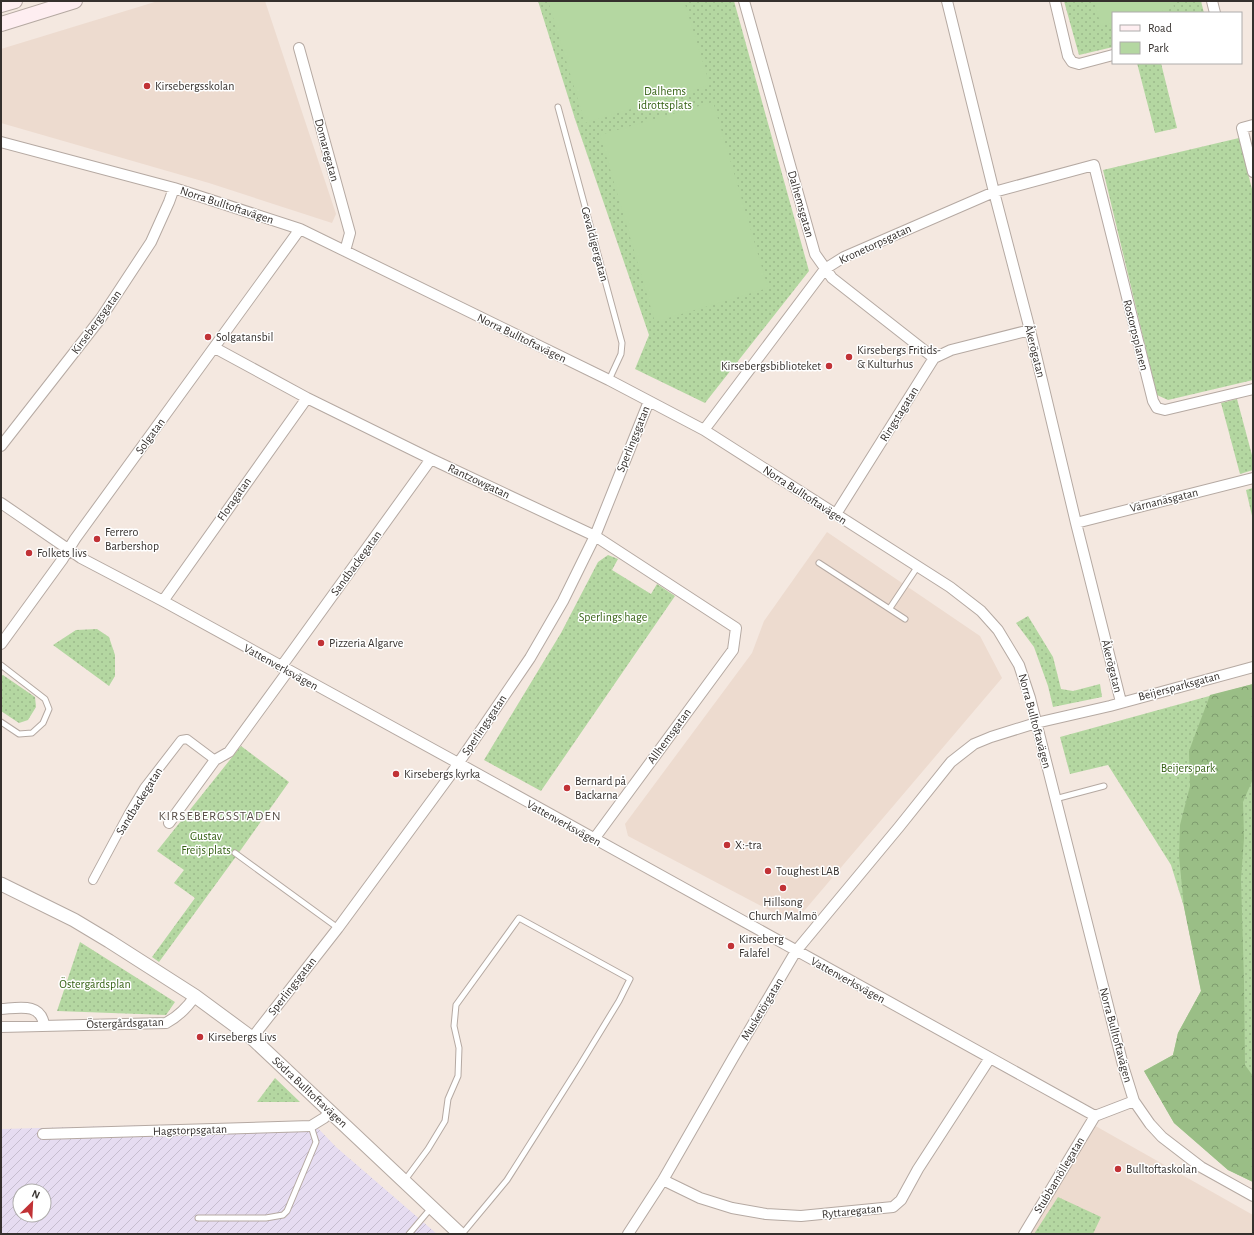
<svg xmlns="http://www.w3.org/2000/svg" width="1254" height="1235" font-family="'Alegreya Sans',sans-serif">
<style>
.built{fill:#eddbcf}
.industrial{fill:url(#industrial-furrows);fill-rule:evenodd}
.green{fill:url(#green-dots)}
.forest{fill:url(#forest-crowns)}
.pitch{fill:#b4d7a1}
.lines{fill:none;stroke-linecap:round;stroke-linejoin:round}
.service-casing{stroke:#b5a9a2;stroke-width:7}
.pedestrian-casing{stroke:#b5a9a2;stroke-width:10}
.minor-casing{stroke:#b5a9a2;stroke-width:12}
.tertiary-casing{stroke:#b5a9a2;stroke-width:15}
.secondary-casing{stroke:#b5a9a2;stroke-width:16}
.service{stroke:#fff;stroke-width:5}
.pedestrian{stroke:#fff;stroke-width:8}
.minor{stroke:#fff;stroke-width:10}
.tertiary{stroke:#fff;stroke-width:13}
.secondary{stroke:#feeef1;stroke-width:14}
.poi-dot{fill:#c13236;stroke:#fff;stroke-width:1.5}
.labels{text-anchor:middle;stroke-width:3;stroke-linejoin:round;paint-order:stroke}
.poi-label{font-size:12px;fill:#35302d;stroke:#fff;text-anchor:start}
.park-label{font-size:12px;fill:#366215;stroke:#fff}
.street-label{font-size:12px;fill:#35302d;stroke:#fff}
.neighbourhood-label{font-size:13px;letter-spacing:1px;fill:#5a5049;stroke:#fff}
</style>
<defs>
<pattern id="industrial-furrows" width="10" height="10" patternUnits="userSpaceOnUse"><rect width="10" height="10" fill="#e6dcf1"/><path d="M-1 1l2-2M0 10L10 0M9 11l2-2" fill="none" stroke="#c6bdcf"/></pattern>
<pattern id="green-dots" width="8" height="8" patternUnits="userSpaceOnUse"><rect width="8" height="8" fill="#b4d7a1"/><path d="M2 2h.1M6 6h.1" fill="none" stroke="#9bb98b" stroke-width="1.8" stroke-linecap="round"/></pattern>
<pattern id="forest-crowns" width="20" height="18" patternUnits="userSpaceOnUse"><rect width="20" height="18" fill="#9abe86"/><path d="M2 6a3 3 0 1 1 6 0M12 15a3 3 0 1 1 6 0" fill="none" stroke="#7e9b6e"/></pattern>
</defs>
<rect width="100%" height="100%" fill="#f4e8e0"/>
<path class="built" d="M 158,1 L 265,1 L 336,214 L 332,223 L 209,183 L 1,123 L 1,49 Z
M 827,532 L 980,636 L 1002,678 L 804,911 L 786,919 L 628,836 L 625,824 L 752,653 L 764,621 Z
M 1092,1124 L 1253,1215 L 1253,1234 L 1025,1234 Z"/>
<path class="industrial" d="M 311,1121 L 336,1147 L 437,1234 L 1,1234 L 1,1129 ZM 20,1191 L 44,1191 L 44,1215 L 20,1215 Z"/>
<path class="green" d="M 538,1 L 734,1 L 809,271 L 705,403 L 635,369 L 649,335 L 575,119 Z
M 1064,1 L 1201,1 L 1204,13 L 1113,13 L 1113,47 L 1079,55 Z
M 1137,63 L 1161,63 L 1177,128 L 1155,133 Z
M 1239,138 L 1253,193 L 1253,380 L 1168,400 L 1157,395 L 1103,170 Z
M 1237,399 L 1253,459 L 1253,470 L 1240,474 L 1221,403 Z
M 1253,488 L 1253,520 L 1246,490 Z
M 608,555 L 618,559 L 612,570 L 651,594 L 657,584 L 675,596 L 541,791 L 484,760 L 561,633 L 598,562 Z
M 1028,616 L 1053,657 L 1061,689 L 1073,691 L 1100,684 L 1102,697 L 1053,707 L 1048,686 L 1034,647 L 1016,623 Z
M 97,629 L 109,637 L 115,655 L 115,676 L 109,686 L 53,645 L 76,630 Z
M 3,675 L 35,697 L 36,707 L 28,720 L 19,723 L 1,711 L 1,676 Z
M 1253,684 L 1253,1182 L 1228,1170 L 1174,1123 L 1144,1071 L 1173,1055 L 1178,1033 L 1201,991 L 1184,907 L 1171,865 L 1108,765 L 1070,774 L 1060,737 Z
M 241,746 L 289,782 L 240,851 L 159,962 L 152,957 L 195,898 L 174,883 L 184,870 L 157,851 Z
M 80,942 L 175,1002 L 166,1015 L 57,1011 Z
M 275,1078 L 300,1102 L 257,1102 Z
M 1058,1197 L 1101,1217 L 1093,1234 L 1034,1234 Z"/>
<path class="forest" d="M 1253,684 L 1253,779 L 1243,802 L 1244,838 L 1241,879 L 1244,982 L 1245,1065 L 1253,1076 L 1253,1182 L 1228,1170 L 1174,1123 L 1144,1071 L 1173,1055 L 1178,1033 L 1201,991 L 1184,907 L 1179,856 L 1180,825 L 1190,786 L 1189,751 L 1210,695 Z"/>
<path class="pitch" d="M 548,1 L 684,1 L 710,85 L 585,123 Z
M 1094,1 L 1173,1 L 1174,8 L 1154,13 L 1113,13 L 1113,23 L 1101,26 Z
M 713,102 L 768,288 L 655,322 L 600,135 Z"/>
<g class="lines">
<defs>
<path id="service" d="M 558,107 L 622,343 L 621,354 L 609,380
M 819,563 L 905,619
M 890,608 L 918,566
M 1,665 L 45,699 L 49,709 L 43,723 L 32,733 L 19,734 L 1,722
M 1055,799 L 1104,786
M 235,853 L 338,928
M 405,1180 L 428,1149 L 445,1121 L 448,1099 L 458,1076 L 459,1048 L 454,1026 L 456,1005 L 519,918 L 630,979 L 619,1001 L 580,1065 L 507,1180 L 462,1234
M 198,1218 L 266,1218 L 283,1215 L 287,1211 L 316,1142 L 311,1126
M 409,1234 L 431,1208"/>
<path id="pedestrian" d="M 93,880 L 129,813 L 144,788 L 181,740 L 187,739 L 215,760"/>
<path id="minor" d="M 744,1 L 815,254 L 832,278 L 934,358
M 947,1 L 994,192 L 1030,330 L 1076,523 L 1121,702
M 1055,1 L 1068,56 L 1072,62 L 1079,64 L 1113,55
M 1212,1 L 1215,13
M 299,48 L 350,233 L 345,251
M 1253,125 L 1242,128 L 1253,172
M 1,142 L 174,188 L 300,229 L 609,380 L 704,430 L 950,587 L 981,611 L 998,630 L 1019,665 L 1030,698 L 1124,1069 L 1134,1101 L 1150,1124 L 1162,1137 L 1201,1167 L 1253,1196
M 215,348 L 307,398 L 431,459 L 595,536 L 736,628 L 733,650 L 594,839
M 704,430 L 825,269 L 844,257 L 994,192 L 1094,165 L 1153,401 L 1157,408 L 1165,410 L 1253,389
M 1,446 L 101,318 L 151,242 L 169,202 L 174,188
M 1,503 L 81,558 L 163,601 L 458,763 L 1095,1116 L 1134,1101
M 836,514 L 934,358 L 951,350 L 1030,330
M 1076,523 L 1253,478
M 163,601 L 307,398
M 1,644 L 62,560 L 75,539 L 300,229
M 281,667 L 431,459
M 169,823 L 215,760 L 229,752 L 288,671
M 1,1009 C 18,1008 41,1002 44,1025
M 1,1027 L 166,1023 C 179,1016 187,1008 195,996
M 252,1038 L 338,928 L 449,777 L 530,658 L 563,601 L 595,536 L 649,401
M 43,1134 L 311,1126 L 324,1118 L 331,1111
M 663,1180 L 700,1198 L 732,1208 L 766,1214 L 801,1216 L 893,1207 L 901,1200 L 918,1169 L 990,1058
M 628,1234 L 663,1180 L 733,1058 L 796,951 L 899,827 L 951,762 L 974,744 L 991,737 L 1036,723 L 1110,706 L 1253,667
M 1024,1234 L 1095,1116"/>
<path id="tertiary" d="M 1,884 L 74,920 L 109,941 L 195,996 L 252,1038 L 460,1234"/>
<path id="secondary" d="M 1,5 L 15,1
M 1,24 L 75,1"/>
</defs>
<use href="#service" class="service-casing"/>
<use href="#pedestrian" class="pedestrian-casing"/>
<use href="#minor" class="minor-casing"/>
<use href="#tertiary" class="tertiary-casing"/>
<use href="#secondary" class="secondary-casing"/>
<use href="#service" class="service"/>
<use href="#pedestrian" class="pedestrian"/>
<use href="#minor" class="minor"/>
<use href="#tertiary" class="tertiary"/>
<use href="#secondary" class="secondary"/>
</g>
<g class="poi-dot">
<circle cx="147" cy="86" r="4"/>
<circle cx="208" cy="337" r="4"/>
<circle cx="849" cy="357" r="4"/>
<circle cx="829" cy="366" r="4"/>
<circle cx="97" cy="539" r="4"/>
<circle cx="29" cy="553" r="4"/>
<circle cx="321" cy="643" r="4"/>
<circle cx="396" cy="774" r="4"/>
<circle cx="567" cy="788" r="4"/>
<circle cx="727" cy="845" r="4"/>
<circle cx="768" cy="871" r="4"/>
<circle cx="783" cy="888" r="4"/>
<circle cx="731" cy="946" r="4"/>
<circle cx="200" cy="1037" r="4"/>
<circle cx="1118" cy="1169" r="4"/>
</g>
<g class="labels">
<g class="poi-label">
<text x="155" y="90">Kirsebergsskolan</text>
<text x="216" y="341">Solgatansbil</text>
<text x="857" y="354">Kirsebergs Fritids-<tspan x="857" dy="14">&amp; Kulturhus</tspan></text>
<text x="821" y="370" text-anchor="end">Kirsebergsbiblioteket</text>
<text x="105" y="536">Ferrero<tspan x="105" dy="14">Barbershop</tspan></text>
<text x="37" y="557">Folkets livs</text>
<text x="329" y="647">Pizzeria Algarve</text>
<text x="404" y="778">Kirsebergs kyrka</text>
<text x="575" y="785">Bernard på<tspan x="575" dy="14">Backarna</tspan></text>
<text x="735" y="849">X:-tra</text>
<text x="776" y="875">Toughest LAB</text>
<text x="783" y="906" text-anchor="middle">Hillsong<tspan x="783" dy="14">Church Malmö</tspan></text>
<text x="739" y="943">Kirseberg<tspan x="739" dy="14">Falafel</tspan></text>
<text x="208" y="1041">Kirsebergs Livs</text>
<text x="1126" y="1173">Bulltoftaskolan</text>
</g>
<g class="park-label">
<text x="665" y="95">Dalhems<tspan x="665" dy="14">idrottsplats</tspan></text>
<text x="613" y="621">Sperlings hage</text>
<text x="1188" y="772">Beijers park</text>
<text x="206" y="840">Gustav<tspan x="206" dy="14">Freijs plats</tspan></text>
<text x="95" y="988">Östergårdsplan</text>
</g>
<g class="street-label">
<text transform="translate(327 150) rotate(75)" y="4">Domaregatan</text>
<text transform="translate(801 204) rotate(74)" y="4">Dalhemsgatan</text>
<text transform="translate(227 205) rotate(18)" y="4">Norra Bulltoftavägen</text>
<text transform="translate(595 244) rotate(75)" y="4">Gevaldigergatan</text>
<text transform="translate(875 244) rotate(-25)" y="4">Kronetorpsgatan</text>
<text transform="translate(96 322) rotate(-54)" y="4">Kirsebergsgatan</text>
<text transform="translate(1136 335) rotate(76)" y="4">Rostorpsplanen</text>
<text transform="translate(522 338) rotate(26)" y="4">Norra Bulltoftavägen</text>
<text transform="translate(1035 351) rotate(76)" y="4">Åkerögatan</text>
<text transform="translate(899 414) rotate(-58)" y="4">Ringstagatan</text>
<text transform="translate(150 436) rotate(-54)" y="4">Solgatan</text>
<text transform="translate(633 439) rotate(-68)" y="4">Sperlingsgatan</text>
<text transform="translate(479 481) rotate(25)" y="4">Rantzowgatan</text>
<text transform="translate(805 495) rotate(33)" y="4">Norra Bulltoftavägen</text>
<text transform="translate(234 499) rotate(-55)" y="4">Floragatan</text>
<text transform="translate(1164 500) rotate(-14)" y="4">Värnanäsgatan</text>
<text transform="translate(356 563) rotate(-54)" y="4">Sandbackegatan</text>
<text transform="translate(1112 666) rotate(76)" y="4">Åkerögatan</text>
<text transform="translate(281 667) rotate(29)" y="4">Vattenverksvägen</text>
<text transform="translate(1179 686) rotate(-15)" y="4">Beijersparksgatan</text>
<text transform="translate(1035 721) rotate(75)" y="4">Norra Bulltoftavägen</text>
<text transform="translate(484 725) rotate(-56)" y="4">Sperlingsgatan</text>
<text transform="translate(669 736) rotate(-54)" y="4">Allhemsgatan</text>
<text transform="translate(139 801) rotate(-58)" y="4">Sandbackegatan</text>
<text transform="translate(564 823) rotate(29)" y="4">Vattenverksvägen</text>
<text transform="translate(848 980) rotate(29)" y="4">Vattenverksvägen</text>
<text transform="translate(292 986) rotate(-52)" y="4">Sperlingsgatan</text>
<text transform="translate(762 1009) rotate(-59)" y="4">Musketörgatan</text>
<text transform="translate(125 1023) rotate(-2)" y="4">Östergårdsgatan</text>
<text transform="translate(1116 1035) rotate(75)" y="4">Norra Bulltoftavägen</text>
<text transform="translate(310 1092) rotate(43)" y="4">Södra Bulltoftavägen</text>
<text transform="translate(190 1130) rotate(-2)" y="4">Hagstorpsgatan</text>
<text transform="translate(1059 1175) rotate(-59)" y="4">Stubbamöllegatan</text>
<text transform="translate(852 1211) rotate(-6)" y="4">Ryttaregatan</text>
</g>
<g class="neighbourhood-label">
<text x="220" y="820">KIRSEBERGSSTADEN</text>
</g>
</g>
<rect width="1254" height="1235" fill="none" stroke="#35302d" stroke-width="4"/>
<rect x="1112" y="12" width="130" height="52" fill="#ffffff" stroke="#aeacab"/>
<rect x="1120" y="25" width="20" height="6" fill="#feeef1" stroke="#aeacab"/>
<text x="1148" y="32" font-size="12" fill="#35302d">Road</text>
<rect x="1120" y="42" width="20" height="12" fill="#b4d7a1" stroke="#aeacab"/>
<text x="1148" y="52" font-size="12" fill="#35302d">Park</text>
<g transform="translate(32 1203) rotate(24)"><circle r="19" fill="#ffffff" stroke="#aeacab"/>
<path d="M0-3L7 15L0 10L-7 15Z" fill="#c13236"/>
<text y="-6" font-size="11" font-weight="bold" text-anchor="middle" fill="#35302d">N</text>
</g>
</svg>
